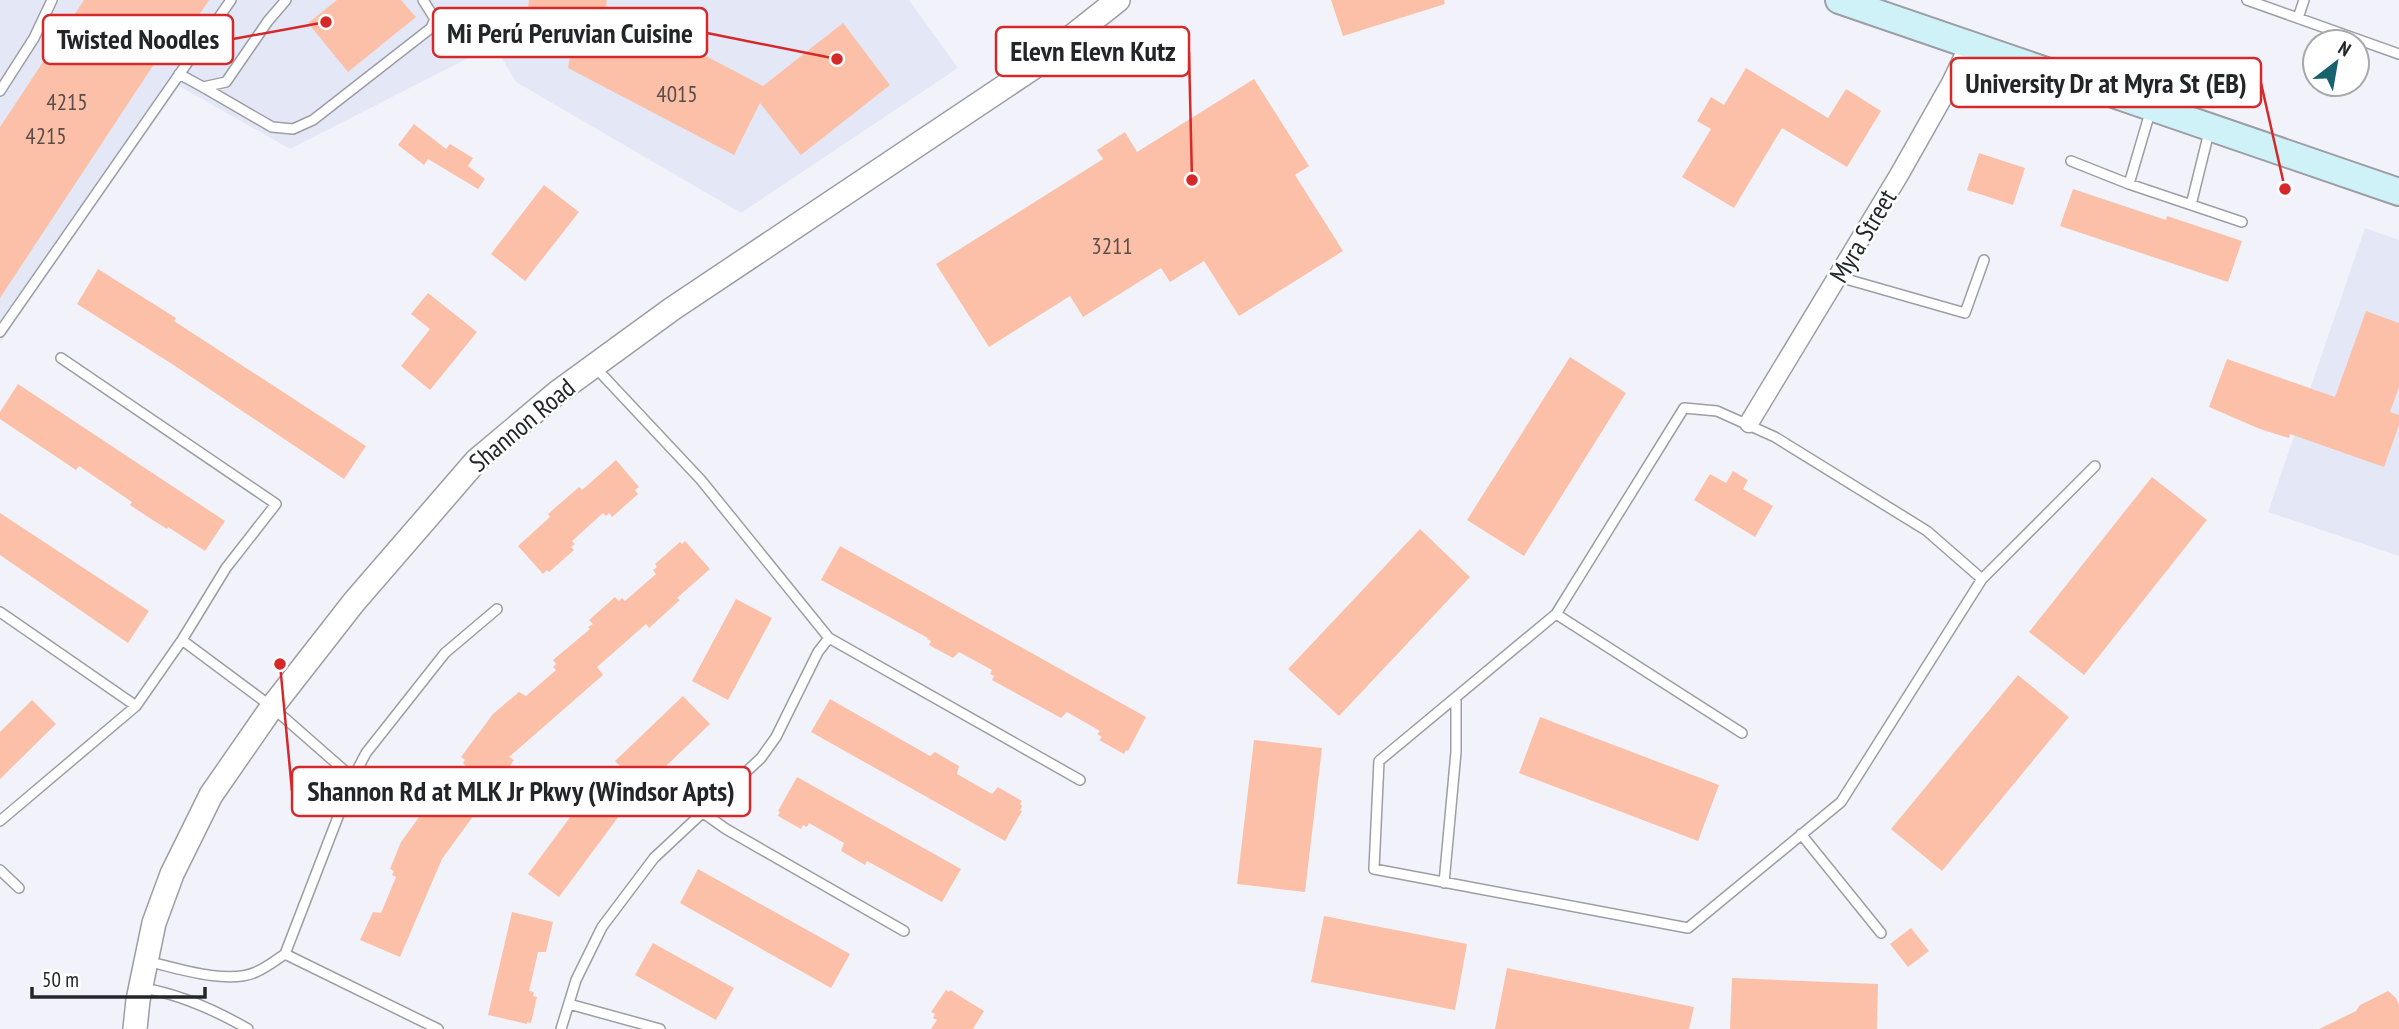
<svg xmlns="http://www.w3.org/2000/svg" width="2399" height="1029" font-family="'PT Sans Narrow',sans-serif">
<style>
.built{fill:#e4e8f6}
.building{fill:#fcc0a8}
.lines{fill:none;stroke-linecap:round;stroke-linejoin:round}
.service-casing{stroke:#9c9ea4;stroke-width:12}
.minor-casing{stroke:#9c9ea4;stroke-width:21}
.tertiary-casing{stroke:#9c9ea4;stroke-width:26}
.secondary-casing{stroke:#9c9ea4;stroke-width:30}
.service{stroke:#fff;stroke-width:9}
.minor{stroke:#fff;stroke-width:18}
.tertiary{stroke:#fff;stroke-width:23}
.secondary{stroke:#cff2f8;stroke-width:26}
.labels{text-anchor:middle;stroke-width:5;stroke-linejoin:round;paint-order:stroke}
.number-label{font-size:23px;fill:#5a4c48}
.street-label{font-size:26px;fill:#242528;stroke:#fff}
.leader{fill:none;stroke:#d62828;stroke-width:2.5}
.callout-dot{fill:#d62828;stroke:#fff;stroke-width:2.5}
.callout{fill:#fff;stroke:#d62828;stroke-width:2.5}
.callout-label{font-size:28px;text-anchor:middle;font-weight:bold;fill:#242528}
</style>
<rect width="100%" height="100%" fill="#f2f3fa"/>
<path class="built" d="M 0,0 L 909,0 L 958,68 L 741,213 L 516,82 L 494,45 L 290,149 L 179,86 L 0,343 Z
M 2365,228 L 2399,240 L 2399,556 L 2268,512 Z"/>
<path class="building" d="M 84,0 L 209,0 L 173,55 L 164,49 L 0,298 L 0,127 Z
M 337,0 L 401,0 L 416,17 L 348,72 L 308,23 Z
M 529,0 L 607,0 L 605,10 L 624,13 L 763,86 L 843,23 L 890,85 L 801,155 L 760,103 L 734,155 L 568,68 L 570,56 L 556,49 L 558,36 L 525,32 Z
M 1331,0 L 1444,0 L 1445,4 L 1343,36 Z
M 1746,68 L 1828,118 L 1846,89 L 1881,111 L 1847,167 L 1782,128 L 1734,208 L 1682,177 L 1711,129 L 1697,121 L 1711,97 L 1724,105 Z
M 1254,79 L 1309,166 L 1295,175 L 1343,251 L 1239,316 L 1204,261 L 1170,282 L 1161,268 L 1083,317 L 1070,296 L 989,347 L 936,264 L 1103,159 L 1097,150 L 1125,132 L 1137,152 Z
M 414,124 L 446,149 L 450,144 L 473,158 L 468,166 L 485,179 L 478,189 L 428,159 L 424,165 L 398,145 Z
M 1979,153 L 2025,168 L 2013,205 L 1967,190 Z
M 544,185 L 579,212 L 525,281 L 491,254 Z
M 2073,189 L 2166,220 L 2167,216 L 2242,241 L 2228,282 L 2060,226 Z
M 98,269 L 176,318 L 174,321 L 366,446 L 344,479 L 172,364 L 77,304 Z
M 428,293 L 477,332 L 430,390 L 401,366 L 430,329 L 411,314 Z
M 2366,311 L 2399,323 L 2399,387 L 2390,412 L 2399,415 L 2399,425 L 2384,467 L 2290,434 L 2289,438 L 2260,429 L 2209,407 L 2227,359 L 2335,397 Z
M 1570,357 L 1626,393 L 1524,556 L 1467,520 Z
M 18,384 L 225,521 L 205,551 L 168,527 L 167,529 L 148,517 L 130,505 L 132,502 L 79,466 L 76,470 L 0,419 L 0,412 Z
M 616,460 L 639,487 L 635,490 L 638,494 L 612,517 L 609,513 L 606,516 L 603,513 L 572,541 L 575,544 L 571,547 L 574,550 L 549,572 L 547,570 L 543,574 L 518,546 L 550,517 L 548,514 L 579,487 L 582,490 Z
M 1733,471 L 1748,480 L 1743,489 L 1773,506 L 1755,537 L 1694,500 L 1710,474 L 1726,483 Z
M 2152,477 L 2207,520 L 2084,675 L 2029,632 Z
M 0,513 L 149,611 L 128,643 L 0,555 Z
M 1420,529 L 1470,577 L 1339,716 L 1288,669 Z
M 685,541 L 710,569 L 677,598 L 680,600 L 649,628 L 646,624 L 597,667 L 603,675 L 509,757 L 514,760 L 442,859 L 400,957 L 360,940 L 373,912 L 381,913 L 396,877 L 392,875 L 394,871 L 390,869 L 401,842 L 435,795 L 443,798 L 466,766 L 463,763 L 465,760 L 461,757 L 493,714 L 519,692 L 526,696 L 556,670 L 553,667 L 556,664 L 553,660 L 590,629 L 588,627 L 593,624 L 589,620 L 615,597 L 619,601 L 622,598 L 625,601 L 656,574 L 653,570 L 657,567 L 655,564 L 680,542 L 682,544 Z
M 840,546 L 1146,717 L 1128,751 L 1126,750 L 1124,754 L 1099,740 L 1102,737 L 1097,734 L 1100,731 L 1067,712 L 1061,718 L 992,680 L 994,676 L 990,674 L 992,670 L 959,652 L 953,658 L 929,645 L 931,641 L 927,639 L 928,638 L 821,580 Z
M 736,599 L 772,618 L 728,700 L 692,681 Z
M 2018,675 L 2069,717 L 1942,871 L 1891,829 Z
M 683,696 L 710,724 L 642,789 L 615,761 Z
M 830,699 L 930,756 L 935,752 L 959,766 L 957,774 L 992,794 L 998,787 L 1022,801 L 1020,804 L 1022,806 L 1020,810 L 1022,811 L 1005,841 L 811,732 Z
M 32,700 L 56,724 L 0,779 L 0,732 Z
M 1540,717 L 1719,785 L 1698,841 L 1519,773 Z
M 1254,740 L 1322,748 L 1305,892 L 1237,884 Z
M 797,777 L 961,869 L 942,902 L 867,861 L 865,865 L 841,851 L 844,843 L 809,823 L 807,827 L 803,825 L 801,829 L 778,816 L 780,812 L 778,811 Z
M 591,789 L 622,812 L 559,897 L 528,874 Z
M 698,869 L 850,954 L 831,988 L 680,903 Z
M 512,912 L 553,922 L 546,952 L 538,952 L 529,991 L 534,992 L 533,996 L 537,997 L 531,1023 L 527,1022 L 527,1024 L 488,1015 Z
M 1324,916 L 1467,944 L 1455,1010 L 1311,982 Z
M 1911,928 L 1929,951 L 1908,967 L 1890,944 Z
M 653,943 L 734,988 L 716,1020 L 635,975 Z
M 1507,968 L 1694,1007 L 1689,1029 L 1495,1029 Z
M 1732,978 L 1878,984 L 1877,1029 L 1730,1029 Z
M 946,990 L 949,992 L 950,990 L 984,1011 L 973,1029 L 931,1029 L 937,1020 L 933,1018 L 935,1014 L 931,1012 Z
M 2388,991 L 2396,998 L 2399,1004 L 2399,1029 L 2319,1029 L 2356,1011 L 2360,1005 Z"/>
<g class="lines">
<defs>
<path id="service" d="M 2247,0 L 2399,54
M 2298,18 L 2304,0
M 179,74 L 203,87 L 226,82 L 268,21 L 286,0
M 203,87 L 272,127 L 293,129 L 313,120 L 431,28 L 435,19 L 423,0
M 0,91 L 34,38 L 52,0
M 2151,109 L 2129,184 L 2242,222
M 2071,161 L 2129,184
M 2191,205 L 2210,128
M 1839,277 L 1965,313 L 1984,260
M 0,332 L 231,0
M 1982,579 L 1927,531 L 1775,437 L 1717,411 L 1684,408 L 1556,614 L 1379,761 L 1374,869 L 1688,928 L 1841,802 L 1982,579 L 2095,466
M 0,612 L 136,706
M 1556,614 L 1742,733
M 829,638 L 1080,780
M 182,640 L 272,707 L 353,778 L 366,753 L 445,653 L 497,609
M 353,778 L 285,954 L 438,1029
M 702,812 L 726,829 L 904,931
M 0,821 L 136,706 L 182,640 L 226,568 L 276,504 L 61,358
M 1801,834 L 1881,933
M 0,870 L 19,888
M 1444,883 L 1456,752 L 1456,697
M 147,961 C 176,968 228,985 256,972 C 266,968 276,960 285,954
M 142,988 C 180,994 215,1010 248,1029
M 569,1004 L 660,1029
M 561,1029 L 576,980 L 602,927 L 654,858 L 761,758 L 776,737 L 818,652 L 829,638 L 701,480 L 594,366"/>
<path id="minor" d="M 1749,423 L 1899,175 L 1951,83 L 1969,45"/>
<path id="tertiary" d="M 135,1029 L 138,1000 L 154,923 L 172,874 L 211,795 L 272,707 L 354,602 L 476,461 L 558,392 L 672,309 L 1031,69 L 1118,0"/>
<path id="secondary" d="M 1839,0 L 2399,192"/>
</defs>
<use href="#service" class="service-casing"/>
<use href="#minor" class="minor-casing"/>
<use href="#tertiary" class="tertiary-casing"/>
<use href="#secondary" class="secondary-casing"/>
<use href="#service" class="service"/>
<use href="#minor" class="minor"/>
<use href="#tertiary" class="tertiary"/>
<use href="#secondary" class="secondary"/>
</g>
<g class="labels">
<g class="number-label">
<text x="677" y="102">4015</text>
<text x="67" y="110">4215</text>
<text x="46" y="144">4215</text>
<text x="1112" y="254">3211</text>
</g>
<g class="street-label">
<text transform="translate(1863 236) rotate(-59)" y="9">Myra Street</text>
<text transform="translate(522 425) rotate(-40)" y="9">Shannon Road</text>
</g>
</g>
<path class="leader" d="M837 59L707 33M326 22L233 39M1192 180L1189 52M2285 189L2261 83M280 664L292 791"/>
<g class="callout-dot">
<circle cx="837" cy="59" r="7"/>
<circle cx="326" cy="22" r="7"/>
<circle cx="1192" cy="180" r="7"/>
<circle cx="2285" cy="189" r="7"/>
<circle cx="280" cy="664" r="7"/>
</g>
<g class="callout">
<rect x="433" y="8" width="274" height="49" rx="7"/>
<rect x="43" y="15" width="190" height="49" rx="7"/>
<rect x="996" y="27" width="193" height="49" rx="7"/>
<rect x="1951" y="58" width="310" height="49" rx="7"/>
<rect x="292" y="767" width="458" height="49" rx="7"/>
</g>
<g class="callout-label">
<text x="570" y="43">Mi Perú Peruvian Cuisine</text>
<text x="138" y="49">Twisted Noodles</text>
<text x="1093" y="61">Elevn Elevn Kutz</text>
<text x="2106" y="93">University Dr at Myra St (EB)</text>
<text x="521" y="801">Shannon Rd at MLK Jr Pkwy (Windsor Apts)</text>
</g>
<g transform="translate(2336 63) rotate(31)"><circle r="33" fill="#ffffff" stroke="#a7a8a9" stroke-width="2"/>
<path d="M0-5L12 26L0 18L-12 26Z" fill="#16626d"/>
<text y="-10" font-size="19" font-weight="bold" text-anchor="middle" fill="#242528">N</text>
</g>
<path d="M32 987v10h173v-10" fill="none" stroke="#242528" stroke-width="3.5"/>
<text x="42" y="987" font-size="21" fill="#242528" stroke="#ffffff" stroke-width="5" paint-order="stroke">50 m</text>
</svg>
